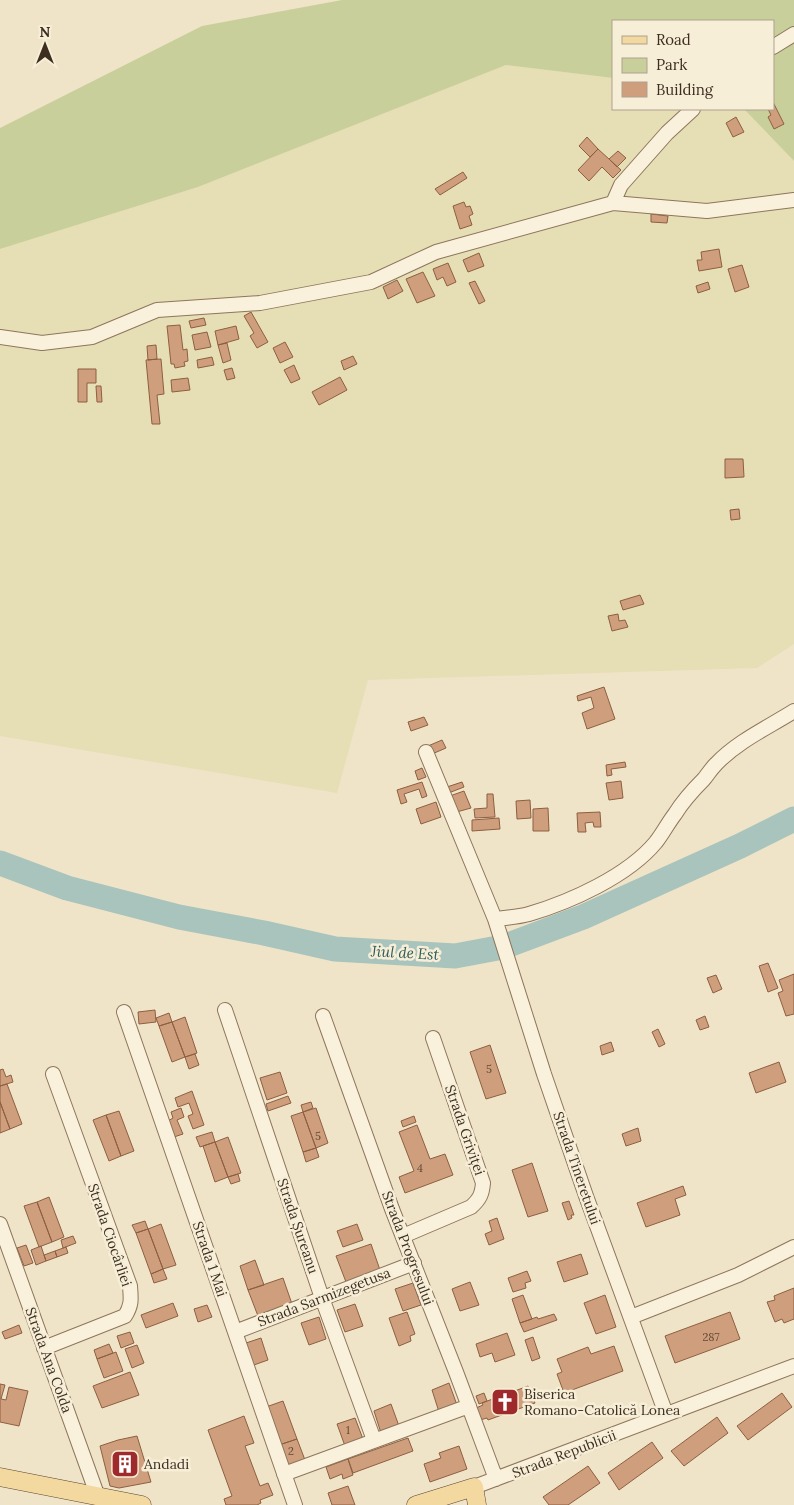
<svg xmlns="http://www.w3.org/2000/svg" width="794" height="1505" font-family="Lora,serif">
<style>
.farmland{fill:#e6deb5}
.green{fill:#c9cf9b}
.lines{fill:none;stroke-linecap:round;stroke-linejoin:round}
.river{stroke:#a9c4bc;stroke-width:25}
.building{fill:#cf9f7d;stroke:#8d5f41}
.minor-casing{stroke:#8d765c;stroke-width:16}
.major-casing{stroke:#5b4430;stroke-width:19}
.minor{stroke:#faf1dc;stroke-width:14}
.major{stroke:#f3d9a0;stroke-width:18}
.labels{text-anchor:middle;stroke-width:5;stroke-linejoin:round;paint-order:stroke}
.number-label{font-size:11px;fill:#624a37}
.street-label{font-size:14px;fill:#3d2e20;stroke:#f7eed8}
.poi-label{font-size:14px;fill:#3d2e20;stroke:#f7eed8;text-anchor:start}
.water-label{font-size:15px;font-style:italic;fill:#2f5d5a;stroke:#f7eed8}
</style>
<rect width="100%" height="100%" fill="#f0e4c8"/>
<path class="farmland" d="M 506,65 L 613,78 L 613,109 L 744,109 L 794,161 L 794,644 L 757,668 L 368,680 L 337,793 L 0,736 L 0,249 L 198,187 Z"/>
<path class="green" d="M 342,0 L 794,0 L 794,161 L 744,109 L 773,109 L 773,21 L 613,21 L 613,78 L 506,65 L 198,187 L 0,249 L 0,128 L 202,26 Z"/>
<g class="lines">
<path class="river" d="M 0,863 L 67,888 L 179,917 L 264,933 L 335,949 L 455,956 L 503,947 L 583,917 L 740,846 L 794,819"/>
</g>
<path class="building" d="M 773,102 L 784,124 L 774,129 L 768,117 L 771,115 L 768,109 L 773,109 Z
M 736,117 L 744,132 L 733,137 L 726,123 Z
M 587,137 L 598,149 L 590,157 L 579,146 Z
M 598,149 L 621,170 L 613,178 L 602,167 L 589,181 L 578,170 Z
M 618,151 L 626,158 L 617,167 L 609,159 Z
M 463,172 L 467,178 L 440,195 L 435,189 Z
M 464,202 L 466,207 L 470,206 L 473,214 L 469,216 L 472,225 L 460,229 L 453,206 Z
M 651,214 L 668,216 L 667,223 L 651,222 Z
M 719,249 L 722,267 L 699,271 L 697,260 L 702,260 L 701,252 Z
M 479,253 L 484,266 L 468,272 L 463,260 Z
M 448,263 L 456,282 L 447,286 L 443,277 L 437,280 L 433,269 Z
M 742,265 L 749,287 L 735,292 L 728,269 Z
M 423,272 L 435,296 L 417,303 L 406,279 Z
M 397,280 L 403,291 L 388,299 L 383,287 Z
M 475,281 L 485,301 L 479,304 L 469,283 Z
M 708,282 L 710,289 L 698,293 L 696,286 Z
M 251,312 L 268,342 L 257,348 L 250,336 L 254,333 L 244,316 Z
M 204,318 L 206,325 L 191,328 L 189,321 Z
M 180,325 L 183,350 L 187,349 L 188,361 L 184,362 L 185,366 L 175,368 L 174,364 L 171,364 L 167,326 Z
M 236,326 L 239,339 L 218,345 L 215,331 Z
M 207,332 L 211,347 L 195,350 L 192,335 Z
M 285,342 L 293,357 L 280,363 L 273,348 Z
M 227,343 L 231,360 L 223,363 L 218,345 Z
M 156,345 L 157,359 L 148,360 L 147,346 Z
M 353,356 L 357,364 L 344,370 L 341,361 Z
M 212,357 L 214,365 L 198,368 L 197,360 Z
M 161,359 L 164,394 L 157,395 L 160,424 L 152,424 L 146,360 Z
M 294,365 L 300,379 L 291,383 L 284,370 Z
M 232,368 L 235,378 L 227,380 L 224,370 Z
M 78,369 L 96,369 L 96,383 L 87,383 L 87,402 L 78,402 Z
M 340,377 L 347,390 L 319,405 L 312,392 Z
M 188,378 L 190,390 L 172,392 L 171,380 Z
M 96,386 L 101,386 L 102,402 L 97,402 Z
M 725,459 L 743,459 L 744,477 L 725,478 Z
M 739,509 L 740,519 L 731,520 L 730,510 Z
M 640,595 L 644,604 L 623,610 L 620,601 Z
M 618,614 L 619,621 L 625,620 L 628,627 L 612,631 L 608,616 Z
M 604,687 L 615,719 L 587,729 L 582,713 L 594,708 L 591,697 L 578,701 L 577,696 Z
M 424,717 L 428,725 L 411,731 L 408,722 Z
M 442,740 L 446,748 L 432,754 L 428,746 Z
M 625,762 L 626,767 L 611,769 L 612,775 L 607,776 L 606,765 Z
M 422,768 L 426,777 L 418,780 L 415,771 Z
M 621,781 L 623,798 L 609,800 L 606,783 Z
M 422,782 L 427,796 L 422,798 L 419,789 L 404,794 L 407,802 L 401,804 L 397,790 Z
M 462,782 L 464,787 L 446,794 L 444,788 Z
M 464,791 L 471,808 L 453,813 L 447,797 Z
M 487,794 L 493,794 L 495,817 L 475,818 L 474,809 L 487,808 Z
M 530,800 L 531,818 L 517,819 L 516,801 Z
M 436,802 L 441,817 L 421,824 L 416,809 Z
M 548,808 L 549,831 L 533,831 L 533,809 Z
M 600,812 L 601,827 L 594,827 L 593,822 L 585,823 L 586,832 L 578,832 L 577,813 Z
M 499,818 L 500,829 L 472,831 L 472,820 Z
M 768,963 L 778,988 L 768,992 L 759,966 Z
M 794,974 L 794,1014 L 786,1016 L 778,993 L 783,991 L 779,980 Z
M 716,975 L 722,989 L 713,993 L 707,978 Z
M 155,1010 L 156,1022 L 139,1024 L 138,1012 Z
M 169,1013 L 172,1022 L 159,1026 L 156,1018 Z
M 705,1016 L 709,1027 L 700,1030 L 696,1020 Z
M 185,1017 L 197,1053 L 185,1057 L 172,1022 Z
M 172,1022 L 185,1057 L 172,1062 L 159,1026 Z
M 658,1029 L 665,1044 L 659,1047 L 652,1032 Z
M 611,1042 L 614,1051 L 602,1055 L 600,1046 Z
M 490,1045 L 506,1093 L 486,1099 L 470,1052 Z
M 195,1054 L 199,1065 L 189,1069 L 185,1057 Z
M 779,1062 L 786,1082 L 756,1093 L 749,1073 Z
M 3,1069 L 6,1077 L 11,1075 L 13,1082 L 0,1086 L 0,1070 Z
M 280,1072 L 287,1093 L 267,1100 L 260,1078 Z
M 7,1084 L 22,1124 L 10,1129 L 0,1102 L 0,1086 Z
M 192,1091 L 204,1125 L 193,1129 L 188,1116 L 193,1114 L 189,1103 L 178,1107 L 175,1098 Z
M 288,1096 L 291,1103 L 268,1111 L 266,1104 Z
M 0,1102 L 10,1129 L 0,1133 Z
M 311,1102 L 313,1108 L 303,1112 L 301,1105 Z
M 181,1108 L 184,1117 L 177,1120 L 183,1134 L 174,1137 L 168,1121 L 173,1118 L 171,1112 Z
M 316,1108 L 328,1143 L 316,1148 L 303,1112 Z
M 119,1111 L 134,1151 L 121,1156 L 106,1115 Z
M 303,1112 L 316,1148 L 303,1152 L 291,1116 Z
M 106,1115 L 121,1156 L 109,1161 L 93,1120 Z
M 414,1116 L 416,1122 L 403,1127 L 401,1121 Z
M 417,1125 L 430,1159 L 445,1154 L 453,1175 L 405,1193 L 399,1177 L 414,1171 L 399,1132 Z
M 638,1128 L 641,1141 L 626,1146 L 622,1134 Z
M 212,1132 L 215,1142 L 200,1147 L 196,1137 Z
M 228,1137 L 241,1173 L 228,1177 L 215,1142 Z
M 215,1142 L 228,1177 L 215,1182 L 203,1146 Z
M 316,1148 L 319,1157 L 306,1162 L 303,1152 Z
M 532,1163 L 548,1211 L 528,1217 L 512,1170 Z
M 238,1174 L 240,1181 L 231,1184 L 228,1177 Z
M 683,1186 L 686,1195 L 675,1199 L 680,1215 L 646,1227 L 637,1203 Z
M 49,1197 L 64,1237 L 52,1242 L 37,1202 Z
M 569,1201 L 574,1215 L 571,1215 L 572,1218 L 568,1220 L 562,1203 Z
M 37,1202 L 52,1242 L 39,1247 L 24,1206 Z
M 497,1218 L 504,1239 L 489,1245 L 485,1234 L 492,1231 L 489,1221 Z
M 145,1221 L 148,1229 L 136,1233 L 132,1225 Z
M 161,1224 L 176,1265 L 163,1269 L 148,1229 Z
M 357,1224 L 363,1240 L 343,1247 L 337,1231 Z
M 148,1229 L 163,1269 L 151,1274 L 136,1233 Z
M 73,1236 L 76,1243 L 63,1248 L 61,1240 Z
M 371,1244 L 380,1270 L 346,1282 L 336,1256 Z
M 26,1245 L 33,1263 L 24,1266 L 17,1248 Z
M 41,1246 L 46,1261 L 36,1265 L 31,1250 Z
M 66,1247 L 68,1253 L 57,1257 L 55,1251 Z
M 55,1251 L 57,1257 L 46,1261 L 44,1255 Z
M 581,1254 L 588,1274 L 564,1282 L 557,1262 Z
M 255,1260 L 264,1285 L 248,1290 L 240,1266 Z
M 163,1269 L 167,1279 L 154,1283 L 151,1274 Z
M 527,1271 L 531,1281 L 525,1283 L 526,1288 L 513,1292 L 508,1278 Z
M 283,1278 L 292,1304 L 258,1316 L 248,1290 Z
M 470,1282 L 479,1305 L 460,1311 L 452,1289 Z
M 413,1283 L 421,1305 L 403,1311 L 395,1289 Z
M 794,1288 L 794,1319 L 784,1323 L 782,1319 L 775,1322 L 767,1302 L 775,1300 L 774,1296 Z
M 523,1295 L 532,1319 L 520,1323 L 512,1299 Z
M 605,1295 L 616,1327 L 596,1334 L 584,1303 Z
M 173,1303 L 178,1316 L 146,1328 L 141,1315 Z
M 355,1304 L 363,1326 L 345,1332 L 337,1310 Z
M 207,1305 L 212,1317 L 198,1322 L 194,1309 Z
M 407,1312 L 415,1334 L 410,1336 L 411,1341 L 399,1346 L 389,1318 Z
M 730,1312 L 740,1339 L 675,1363 L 665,1336 Z
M 554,1314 L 557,1320 L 524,1332 L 520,1323 L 537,1317 L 538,1319 Z
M 319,1317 L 326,1339 L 309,1345 L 301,1323 Z
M 19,1325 L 22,1333 L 5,1339 L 2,1332 Z
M 130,1332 L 134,1343 L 121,1348 L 117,1336 Z
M 507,1333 L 515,1355 L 495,1362 L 492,1353 L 480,1357 L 476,1344 Z
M 533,1337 L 540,1358 L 532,1361 L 525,1340 Z
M 261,1338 L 268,1360 L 251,1366 L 243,1344 Z
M 109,1344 L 113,1353 L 97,1359 L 94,1350 Z
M 137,1345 L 144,1363 L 132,1368 L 125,1349 Z
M 614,1346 L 623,1371 L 564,1393 L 557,1374 L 562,1372 L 557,1359 L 588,1347 L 591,1354 Z
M 116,1352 L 123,1371 L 104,1378 L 97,1359 Z
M 130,1372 L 139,1395 L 102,1408 L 93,1386 Z
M 449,1383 L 457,1405 L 439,1412 L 432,1390 Z
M 0,1384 L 5,1385 L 1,1399 L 6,1400 L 9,1387 L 28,1391 L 19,1426 L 0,1422 Z
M 528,1386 L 530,1389 L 533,1388 L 536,1389 L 538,1396 L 537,1399 L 534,1400 L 535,1403 L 488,1420 L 487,1418 L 480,1420 L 476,1408 L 483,1405 L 482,1403 L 498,1397 L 500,1392 L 508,1390 L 512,1392 Z
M 484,1393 L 487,1401 L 479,1404 L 476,1396 Z
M 782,1393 L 792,1407 L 748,1440 L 737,1426 Z
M 283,1401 L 297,1439 L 279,1445 L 266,1407 Z
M 391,1404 L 399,1426 L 381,1433 L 374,1411 Z
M 244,1416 L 254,1443 L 245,1446 L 260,1486 L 268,1483 L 273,1495 L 260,1500 L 261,1503 L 257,1505 L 226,1505 L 224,1499 L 232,1496 L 208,1430 Z
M 717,1417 L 728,1433 L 684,1466 L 671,1451 Z
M 355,1418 L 363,1439 L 345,1446 L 337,1424 Z
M 137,1436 L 151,1482 L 119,1488 L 110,1486 L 100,1446 L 118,1440 Z
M 408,1438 L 413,1451 L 353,1473 L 348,1459 Z
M 297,1439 L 305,1460 L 287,1467 L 279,1445 Z
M 652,1442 L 663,1458 L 619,1490 L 608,1473 Z
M 459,1446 L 467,1469 L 430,1482 L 424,1464 L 441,1458 L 439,1453 Z
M 348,1459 L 353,1475 L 343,1479 L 342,1474 L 330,1479 L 326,1467 Z
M 588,1466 L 600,1483 L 568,1505 L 549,1505 L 543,1497 Z
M 348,1486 L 355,1505 L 332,1505 L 328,1493 Z"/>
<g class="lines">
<defs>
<path id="minor" d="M 773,47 L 794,34
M 613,203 L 621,185 L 667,133 L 693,109
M 0,337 L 42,343 L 92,337 L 157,310 L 260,303 L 371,282 L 436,252 L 613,203 L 707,211 L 794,200
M 426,752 L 495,919 L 544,1074 L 586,1196 L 666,1414
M 495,919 C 506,918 518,917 529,914 C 570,902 628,876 656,842 C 663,833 668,823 675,814 C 683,801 693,790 704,779 C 708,774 711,769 716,764 C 738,741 767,728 794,711
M 225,1010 L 322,1298 L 374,1440
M 124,1012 L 295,1505
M 323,1016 L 392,1209 L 456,1372 L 496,1479
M 0,1224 L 98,1497
M 403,1236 L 471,1207 C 480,1199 482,1194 483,1183 L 433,1038
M 631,1317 L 738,1275 L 794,1247
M 235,1332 L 414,1263
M 44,1348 L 125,1316 C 132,1305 131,1299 130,1286 L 53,1074
M 284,1474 L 469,1406
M 474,1487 L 794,1366"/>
<path id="major" d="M 0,1477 L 142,1505
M 416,1505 L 474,1487 L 477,1505"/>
</defs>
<use href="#minor" class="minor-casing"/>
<use href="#major" class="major-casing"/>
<use href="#minor" class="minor"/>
<use href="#major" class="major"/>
</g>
<defs>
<symbol id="church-square" viewBox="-11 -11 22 22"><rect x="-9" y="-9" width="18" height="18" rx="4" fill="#9e2a2b" stroke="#f7eed8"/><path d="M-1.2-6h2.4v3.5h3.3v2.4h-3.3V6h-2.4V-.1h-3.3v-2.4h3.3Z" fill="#fff"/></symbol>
<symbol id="building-square" viewBox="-11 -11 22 22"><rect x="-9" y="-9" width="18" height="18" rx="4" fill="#9e2a2b" stroke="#f7eed8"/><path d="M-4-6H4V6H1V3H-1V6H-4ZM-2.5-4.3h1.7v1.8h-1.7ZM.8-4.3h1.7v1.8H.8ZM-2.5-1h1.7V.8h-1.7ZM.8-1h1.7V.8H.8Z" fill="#fff"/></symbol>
</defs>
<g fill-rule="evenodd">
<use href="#church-square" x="489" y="1386" width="32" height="32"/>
<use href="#building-square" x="109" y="1448" width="32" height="32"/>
</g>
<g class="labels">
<g class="number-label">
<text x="489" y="1073">5</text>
<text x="318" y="1140">5</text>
<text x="420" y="1172">4</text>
<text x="711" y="1341">287</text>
<text x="348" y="1434">1</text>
<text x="291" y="1455">2</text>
</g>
<g class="street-label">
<text transform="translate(465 1130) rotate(71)" y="5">Strada Griviței</text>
<text transform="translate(577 1168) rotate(71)" y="5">Strada Tineretului</text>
<text transform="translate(298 1226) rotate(71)" y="5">Strada Șureanu</text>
<text transform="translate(110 1235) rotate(71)" y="5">Strada Ciocârliei</text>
<text transform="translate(408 1248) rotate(69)" y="5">Strada Progresului</text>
<text transform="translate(210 1259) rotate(71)" y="5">Strada 1 Mai</text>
<text transform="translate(324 1297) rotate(-21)" y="5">Strada Sarmizegetusa</text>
<text transform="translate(49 1360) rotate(70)" y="5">Strada Ana Colda</text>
<text transform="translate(564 1454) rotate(-21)" y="5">Strada Republicii</text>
</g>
<g class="poi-label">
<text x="524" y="1399">Biserica<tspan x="524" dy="16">Romano-Catolică Lonea</tspan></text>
<text x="144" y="1469">Andadi</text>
</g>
<g class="water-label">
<text transform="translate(405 953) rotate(3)" y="5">Jiul de Est</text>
</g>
</g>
<rect x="612" y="20" width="162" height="90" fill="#f7eed8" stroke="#ada18e"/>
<rect x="622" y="36" width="25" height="8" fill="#f3d9a0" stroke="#ada18e"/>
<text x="656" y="45" font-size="15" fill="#3d2e20">Road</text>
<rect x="622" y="58" width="25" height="15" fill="#c9cf9b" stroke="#ada18e"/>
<text x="656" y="70" font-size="15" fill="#3d2e20">Park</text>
<rect x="622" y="82" width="25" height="15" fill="#cf9f7d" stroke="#ada18e"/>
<text x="656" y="95" font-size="15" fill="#3d2e20">Building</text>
<g transform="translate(45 45)" stroke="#f7eed8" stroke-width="4" paint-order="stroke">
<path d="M0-4L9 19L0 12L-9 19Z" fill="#3d2e20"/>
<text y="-8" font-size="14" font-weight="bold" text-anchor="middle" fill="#3d2e20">N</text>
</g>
</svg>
